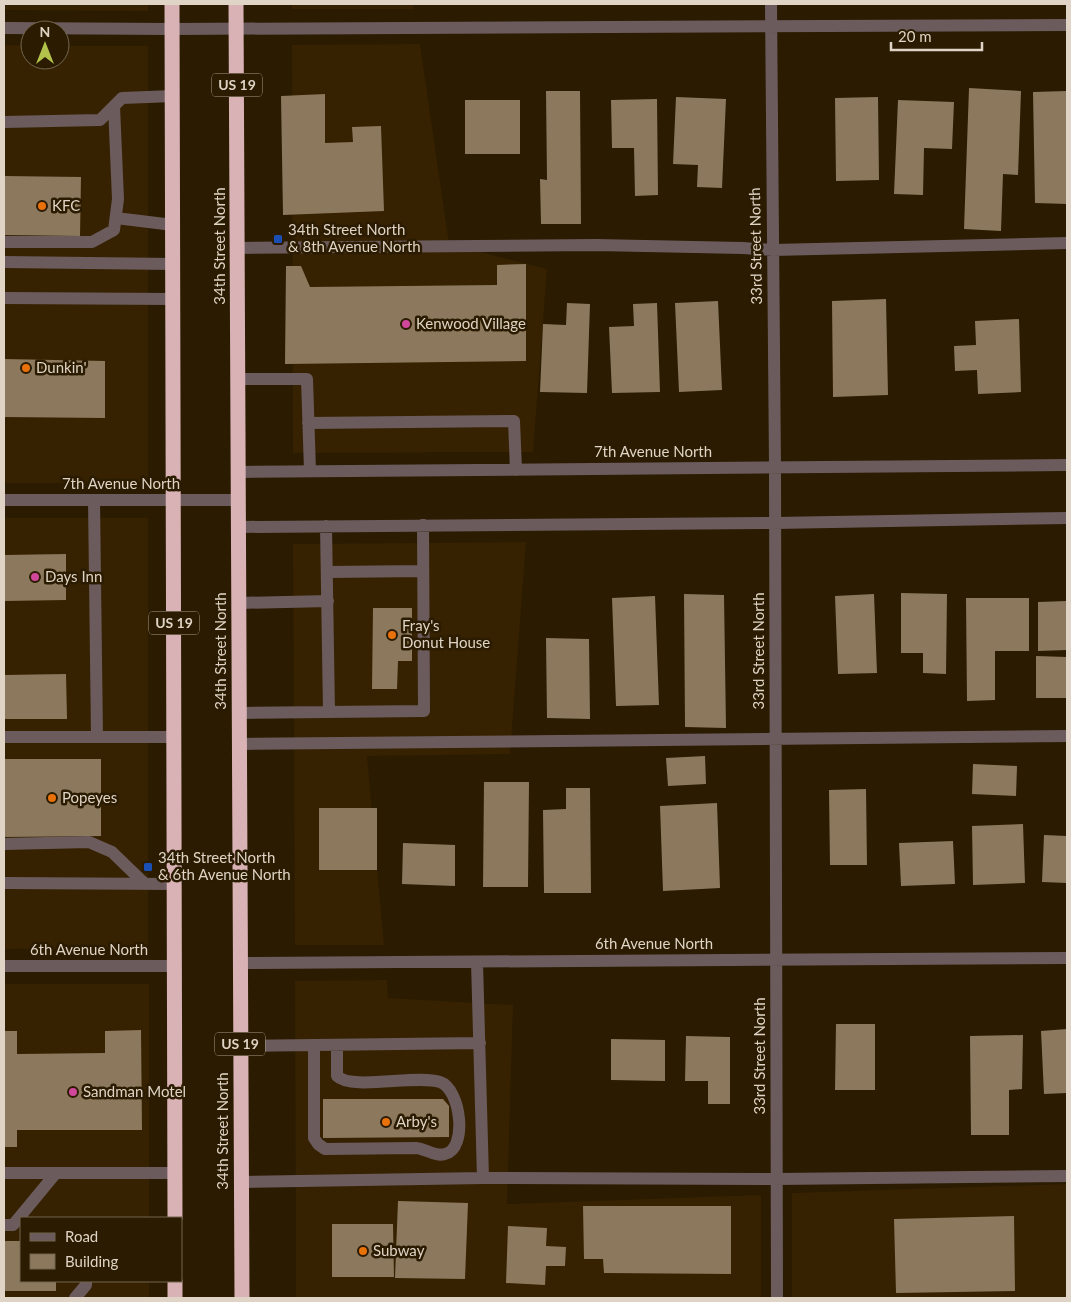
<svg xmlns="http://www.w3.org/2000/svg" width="1071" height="1302" font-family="Lato,sans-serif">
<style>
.built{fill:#362200}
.building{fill:#8c795d}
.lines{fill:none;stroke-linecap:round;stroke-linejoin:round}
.minor{stroke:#6b5b5d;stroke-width:12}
.highway{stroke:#d9b2b5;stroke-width:15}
.food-dot{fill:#e8710a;stroke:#2a1b01;stroke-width:2}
.transit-dot{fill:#1a4fb4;stroke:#2a1b01;stroke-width:2}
.hotel-dot{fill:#d1479c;stroke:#2a1b01;stroke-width:2}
.labels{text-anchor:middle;stroke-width:5;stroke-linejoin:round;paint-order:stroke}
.shield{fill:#2a1b01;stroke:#a99c8a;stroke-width:1}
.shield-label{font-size:14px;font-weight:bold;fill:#dfd4c5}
.poi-label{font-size:15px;fill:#dfd4c5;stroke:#2a1b01;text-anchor:start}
.street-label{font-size:15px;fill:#dfd4c5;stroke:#2a1b01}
</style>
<rect width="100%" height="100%" fill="#2a1b01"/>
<path class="built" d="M 4,4 L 148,4 L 148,11 L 4,10 Z
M 292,4 L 413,4 L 414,9 L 292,9 Z
M 420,44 L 449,244 L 547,269 L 533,452 L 293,453 L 292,45 Z
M 4,45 L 30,46 L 30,60 L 60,60 L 60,46 L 148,46 L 148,483 L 4,483 Z
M 4,518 L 148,518 L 148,948 L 4,949 Z
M 526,542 L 510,754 L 367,756 L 384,945 L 295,945 L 293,544 Z
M 387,980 L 388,998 L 513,1005 L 507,1204 L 761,1195 L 761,1298 L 296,1298 L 295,981 Z
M 4,984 L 149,984 L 149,1218 L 21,1218 L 21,1281 L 149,1281 L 149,1298 L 4,1298 Z
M 1067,1184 L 1067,1298 L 792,1298 L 792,1193 Z"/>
<path class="building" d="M 969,88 L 1021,91 L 1018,175 L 1003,174 L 1001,231 L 964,229 Z
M 546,91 L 580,91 L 581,224 L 541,224 L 540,179 L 547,180 Z
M 1067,91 L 1067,204 L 1035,203 L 1033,92 Z
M 325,94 L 325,143 L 353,142 L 352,127 L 381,126 L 384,211 L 283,215 L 281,96 Z
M 676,97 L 726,99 L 722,188 L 697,187 L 698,165 L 673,164 Z
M 878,97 L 879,180 L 836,181 L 835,98 Z
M 657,99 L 658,195 L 635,196 L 634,148 L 612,148 L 611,100 Z
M 465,100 L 520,100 L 520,154 L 465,154 Z
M 898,100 L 954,102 L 952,149 L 924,148 L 923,195 L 894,194 Z
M 4,176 L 81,177 L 80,236 L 4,235 Z
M 526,264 L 526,361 L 285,364 L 286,266 L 301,266 L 310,287 L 497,285 L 497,265 Z
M 886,299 L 888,395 L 833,397 L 832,301 Z
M 718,301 L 722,390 L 679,392 L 675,303 Z
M 567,303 L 590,304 L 587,393 L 540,392 L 543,324 L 566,325 Z
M 657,303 L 660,392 L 612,393 L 609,327 L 634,326 L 633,304 Z
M 1019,319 L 1021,392 L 978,394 L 977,370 L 955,371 L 954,346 L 976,345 L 975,321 Z
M 4,359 L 105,361 L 105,418 L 4,417 Z
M 66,554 L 66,600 L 4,601 L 4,555 Z
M 901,593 L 947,594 L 946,674 L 923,673 L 923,653 L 901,653 Z
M 684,594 L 724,595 L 726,728 L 685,727 Z
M 874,594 L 877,673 L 838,674 L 835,596 Z
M 655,596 L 659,705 L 616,706 L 612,598 Z
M 966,598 L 1029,598 L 1029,651 L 995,651 L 995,700 L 967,701 Z
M 1067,601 L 1067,650 L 1038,651 L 1038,602 Z
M 373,608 L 412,608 L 412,661 L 398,661 L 397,689 L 372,689 Z
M 546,638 L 589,639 L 590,719 L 547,718 Z
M 1036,656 L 1067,657 L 1067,698 L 1036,698 Z
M 66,674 L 67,719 L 4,719 L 4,675 Z
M 705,756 L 706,784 L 668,786 L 666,758 Z
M 4,759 L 101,759 L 101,836 L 4,837 Z
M 973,764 L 1017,766 L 1016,796 L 972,794 Z
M 484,782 L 529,782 L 528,887 L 483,887 Z
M 566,788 L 590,788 L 591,893 L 544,893 L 543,810 L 566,809 Z
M 866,789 L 867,865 L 830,865 L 829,790 Z
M 717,803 L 720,888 L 663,891 L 660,806 Z
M 319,808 L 377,808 L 377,870 L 319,870 Z
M 1023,824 L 1025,883 L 973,885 L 972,826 Z
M 1044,835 L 1067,836 L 1067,883 L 1042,882 Z
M 953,841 L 955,884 L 901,886 L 899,843 Z
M 403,843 L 455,845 L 455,886 L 402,884 Z
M 836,1024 L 875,1024 L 875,1090 L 835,1090 Z
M 1067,1029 L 1067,1093 L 1044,1094 L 1041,1031 Z
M 141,1030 L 142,1130 L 17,1130 L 17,1147 L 4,1147 L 4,1031 L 17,1031 L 17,1054 L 105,1053 L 105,1031 Z
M 1023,1035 L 1022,1089 L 1009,1090 L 1009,1135 L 971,1135 L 970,1036 Z
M 686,1036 L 730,1037 L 730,1104 L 708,1104 L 708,1081 L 685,1081 Z
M 611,1039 L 665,1040 L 665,1081 L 611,1080 Z
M 323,1099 L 443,1099 L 449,1106 L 449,1137 L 323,1138 Z
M 398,1201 L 468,1203 L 465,1279 L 395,1278 Z
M 583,1206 L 731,1206 L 731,1274 L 604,1273 L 603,1259 L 584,1259 Z
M 1014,1216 L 1015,1291 L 896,1293 L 894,1219 Z
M 332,1224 L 393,1224 L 394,1277 L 332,1277 Z
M 508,1226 L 547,1228 L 546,1246 L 566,1247 L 565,1266 L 546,1266 L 545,1285 L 506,1283 Z
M 4,1241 L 21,1241 L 21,1281 L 56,1281 L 56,1291 L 4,1291 Z"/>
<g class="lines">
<path class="minor" d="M 771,4 L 775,467 L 777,1298
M 4,28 L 172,29 L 1067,25
M 4,122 L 100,120 L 122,98 L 173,96
M 116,218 L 173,225
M 4,242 L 92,242 L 114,230 L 118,199 L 114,106
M 237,248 L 596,245 L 743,248 L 773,250 L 1067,243
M 4,262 L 173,264
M 4,298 L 173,299
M 238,379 L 307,379 L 310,471
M 308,423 L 514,421 L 516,470
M 238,472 L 1067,465
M 4,500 L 239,500
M 94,500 L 97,737
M 326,526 L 329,712
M 239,527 L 775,523 L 1067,518
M 327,572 L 423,571
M 239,603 L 328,601
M 239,713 L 424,711 L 423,525
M 4,737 L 175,737
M 240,744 L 1067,736
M 4,844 L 89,842 L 112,852 L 144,883
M 4,883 L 175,884
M 477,962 L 483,1178
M 240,963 L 1067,958
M 4,966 L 175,966
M 314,1045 L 314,1138 L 318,1144 L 325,1149 L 416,1148 C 427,1149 435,1157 445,1154 C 468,1149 461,1089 440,1082 C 417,1074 352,1091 337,1076 L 337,1045
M 240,1046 L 480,1043
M 4,1173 L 175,1173
M 240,1182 L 483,1178 L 776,1179 L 1067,1176
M 4,1225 L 13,1225 L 56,1173
M 75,1298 L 86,1285 L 86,1281"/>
<path class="highway" d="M 172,4 L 175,1218
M 236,4 L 242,1298
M 175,1281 L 175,1298"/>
</g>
<g class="food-dot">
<circle cx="42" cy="206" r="5"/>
<circle cx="26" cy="368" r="5"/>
<circle cx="392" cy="635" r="5"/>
<circle cx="52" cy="798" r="5"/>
<circle cx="386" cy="1122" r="5"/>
<circle cx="363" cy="1251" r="5"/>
</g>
<g class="transit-dot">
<rect x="273" y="234" width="10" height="10" rx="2.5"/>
<rect x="143" y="862" width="10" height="10" rx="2.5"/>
</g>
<g class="hotel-dot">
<circle cx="406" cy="324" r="5"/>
<circle cx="35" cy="577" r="5"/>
<circle cx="73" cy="1092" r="5"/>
</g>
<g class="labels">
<g class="shield">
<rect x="212" y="73.5" width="50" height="23" rx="4"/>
<rect x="149" y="611.5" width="50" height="23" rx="4"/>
<rect x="215" y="1032.5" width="50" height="23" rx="4"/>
</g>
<g class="shield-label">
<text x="237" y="90">US 19</text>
<text x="174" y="628">US 19</text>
<text x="240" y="1049">US 19</text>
</g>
<g class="poi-label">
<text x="52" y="211">KFC</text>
<text x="288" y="235">34th Street North<tspan x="288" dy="17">&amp; 8th Avenue North</tspan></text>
<text x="416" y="329">Kenwood Village</text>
<text x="36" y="373">Dunkin'</text>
<text x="45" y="582">Days Inn</text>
<text x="402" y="631">Fray's<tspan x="402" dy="17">Donut House</tspan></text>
<text x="62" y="803">Popeyes</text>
<text x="158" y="863">34th Street North<tspan x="158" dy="17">&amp; 6th Avenue North</tspan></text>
<text x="83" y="1097">Sandman Motel</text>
<text x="396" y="1127">Arby's</text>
<text x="373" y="1256">Subway</text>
</g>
<g class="street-label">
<text transform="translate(220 246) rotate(-90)" y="5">34th Street North</text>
<text transform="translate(756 246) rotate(-91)" y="5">33rd Street North</text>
<text x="653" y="457">7th Avenue North</text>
<text x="121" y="489">7th Avenue North</text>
<text transform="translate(221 651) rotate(-90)" y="5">34th Street North</text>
<text transform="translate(759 651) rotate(-90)" y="5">33rd Street North</text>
<text x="654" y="949">6th Avenue North</text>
<text x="89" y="955">6th Avenue North</text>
<text transform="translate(760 1056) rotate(-90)" y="5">33rd Street North</text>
<text transform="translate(223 1131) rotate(-90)" y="5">34th Street North</text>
</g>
</g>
<rect width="1071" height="1302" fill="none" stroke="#dfd4c5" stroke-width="10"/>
<rect x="20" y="1217" width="162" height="65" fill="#2a1b01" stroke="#72654f"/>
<rect x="30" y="1233" width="25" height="8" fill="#6b5b5d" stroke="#72654f"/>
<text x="65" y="1242" font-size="15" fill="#dfd4c5">Road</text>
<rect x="30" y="1254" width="25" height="15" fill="#8c795d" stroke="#72654f"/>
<text x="65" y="1267" font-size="15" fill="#dfd4c5">Building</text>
<g transform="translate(45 45)"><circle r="24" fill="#2a1b01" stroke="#72654f"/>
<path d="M0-4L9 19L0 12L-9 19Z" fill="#b3c24b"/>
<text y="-8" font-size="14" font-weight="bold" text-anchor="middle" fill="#dfd4c5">N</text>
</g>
<path d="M891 42v8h91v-8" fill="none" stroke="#dfd4c5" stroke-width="2.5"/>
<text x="898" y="42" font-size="15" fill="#dfd4c5" stroke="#2a1b01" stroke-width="4" paint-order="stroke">20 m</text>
</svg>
